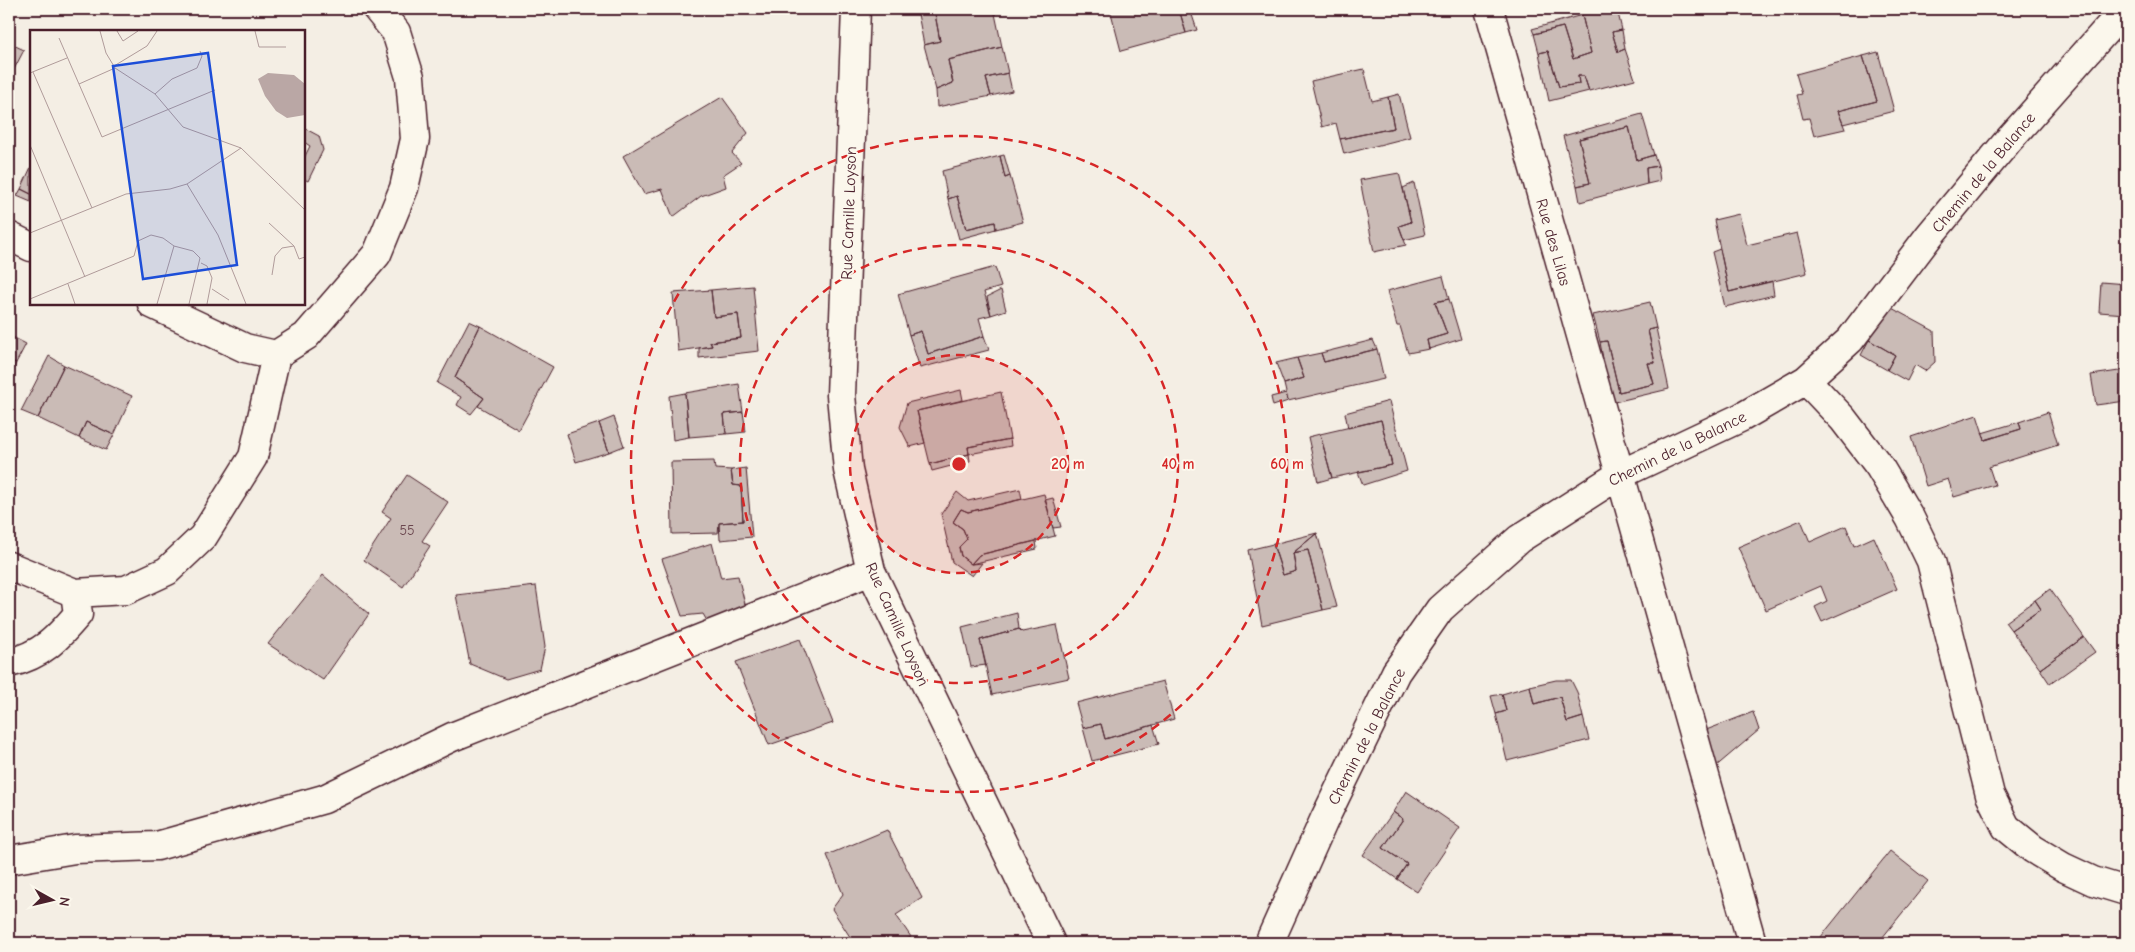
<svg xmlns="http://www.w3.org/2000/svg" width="2135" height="952" font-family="'Comic Neue',sans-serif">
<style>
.building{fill:#cabbb6;stroke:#4a1f2b}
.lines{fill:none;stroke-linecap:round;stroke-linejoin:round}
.minor-casing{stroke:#4a1f2b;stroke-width:31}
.minor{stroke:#fbf7ec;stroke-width:28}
.ring{fill:none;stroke:#d62828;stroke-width:2.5;stroke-dasharray:9 6}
.labels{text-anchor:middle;stroke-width:4;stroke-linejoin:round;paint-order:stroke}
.number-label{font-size:14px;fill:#6a464e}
.street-label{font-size:16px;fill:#4a1f2b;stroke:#fbf7ec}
.inset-road{fill:none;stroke:#b09b9a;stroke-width:1}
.view{fill:#1d4ed8;fill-opacity:0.15;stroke:#1d4ed8;stroke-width:2.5}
.inset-edge{fill:none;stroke:#4a1f2b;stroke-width:2.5}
.centre{fill:#d62828;stroke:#fbf7ec;stroke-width:2.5}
.ring-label{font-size:15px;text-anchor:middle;font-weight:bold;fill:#d62828;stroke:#fbf7ec;stroke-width:4;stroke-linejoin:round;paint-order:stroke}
</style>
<rect width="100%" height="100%" fill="#f4eee4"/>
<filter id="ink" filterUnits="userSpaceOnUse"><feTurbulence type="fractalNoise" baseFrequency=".02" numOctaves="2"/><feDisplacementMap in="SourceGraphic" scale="10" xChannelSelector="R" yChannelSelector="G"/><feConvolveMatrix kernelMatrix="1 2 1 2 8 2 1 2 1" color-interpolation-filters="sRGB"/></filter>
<g filter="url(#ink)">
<path class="building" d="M 917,9 L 952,9 L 935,14 L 940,41 L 924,45 Z
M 952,9 L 994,9 L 1002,47 L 948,60 L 953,83 L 936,90 L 924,45 L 940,41 L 935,14 Z
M 1110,9 L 1179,9 L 1186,33 L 1121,51 Z
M 1179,9 L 1190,9 L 1197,30 L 1186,33 Z
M 1606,9 L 1617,9 L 1622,30 L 1612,32 L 1618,52 L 1625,49 L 1635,79 L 1589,91 L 1584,76 L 1578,76 L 1579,84 L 1559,87 L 1548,51 L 1539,53 L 1534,34 L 1563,27 L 1573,59 L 1591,53 L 1582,15 Z
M 1582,15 L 1591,53 L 1573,59 L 1563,27 L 1534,34 L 1532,29 Z
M 1622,30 L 1625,49 L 1618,52 L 1612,32 Z
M 9,43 L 24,50 L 9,79 Z
M 1002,47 L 1008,73 L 986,78 L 991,96 L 937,107 L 936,90 L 953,83 L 948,60 Z
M 1548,51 L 1559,87 L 1579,84 L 1578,76 L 1584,76 L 1589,91 L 1549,101 L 1539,53 Z
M 1878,52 L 1894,111 L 1843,124 L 1838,111 L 1877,101 L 1863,56 Z
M 1863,56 L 1877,101 L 1838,111 L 1845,129 L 1814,136 L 1809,118 L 1803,119 L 1797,95 L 1802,94 L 1796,74 Z
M 1364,69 L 1372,101 L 1388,97 L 1394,128 L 1340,139 L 1336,123 L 1322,127 L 1311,81 Z
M 1008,73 L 1012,91 L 991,96 L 986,78 Z
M 1399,94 L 1410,137 L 1344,154 L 1340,139 L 1394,128 L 1388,97 Z
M 722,97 L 748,133 L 732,153 L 741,163 L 723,175 L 726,187 L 701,196 L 673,217 L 662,189 L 644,194 L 623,156 Z
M 1642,114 L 1654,155 L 1637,160 L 1629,127 L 1579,139 L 1590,183 L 1577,186 L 1563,136 Z
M 1629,127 L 1637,160 L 1654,155 L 1658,166 L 1646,168 L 1647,184 L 1580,202 L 1577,186 L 1590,183 L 1579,139 Z
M 304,128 L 319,136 L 323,150 L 308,181 L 304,179 L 304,158 L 310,146 L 304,142 Z
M 1004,155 L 1010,176 L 1005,178 L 1000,156 Z
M 1000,156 L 1005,178 L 1010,176 L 1023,222 L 996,229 L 995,222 L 966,229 L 957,196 L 948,199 L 942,171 Z
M 1658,166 L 1660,181 L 1647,184 L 1646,168 Z
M 31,167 L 31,194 L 21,189 Z
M 1399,173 L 1411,222 L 1399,226 L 1406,245 L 1374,252 L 1360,180 Z
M 1414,183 L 1425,235 L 1404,240 L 1399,226 L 1411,222 L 1403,188 Z
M 21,189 L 31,194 L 31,202 L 17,196 Z
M 957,196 L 966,229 L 995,222 L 996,229 L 959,239 L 948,199 Z
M 1739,214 L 1747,245 L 1797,233 L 1807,273 L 1729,292 L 1714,220 Z
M 1720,249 L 1729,292 L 1772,281 L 1774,295 L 1725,307 L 1712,252 Z
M 995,267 L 1001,287 L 984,292 L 991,315 L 979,318 L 984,336 L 928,354 L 921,331 L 909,335 L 898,294 Z
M 1443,276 L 1449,299 L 1435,302 L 1447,334 L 1427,340 L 1429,349 L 1408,353 L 1400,326 L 1397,326 L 1387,291 Z
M 2101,282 L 2126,284 L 2126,314 L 2099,312 Z
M 753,286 L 759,351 L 699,358 L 699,348 L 712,346 L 710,342 L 741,338 L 738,314 L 714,317 L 711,290 Z
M 711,290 L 714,317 L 738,314 L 741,338 L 710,342 L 712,346 L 678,351 L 673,293 Z
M 1001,290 L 1006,310 L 991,315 L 987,297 Z
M 1449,299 L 1461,339 L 1429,349 L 1427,340 L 1447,334 L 1435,302 Z
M 1650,302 L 1656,328 L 1648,330 L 1655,363 L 1648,363 L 1654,384 L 1619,392 L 1607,341 L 1600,342 L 1593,315 Z
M 1888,306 L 1934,331 L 1935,362 L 1925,371 L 1915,365 L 1907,381 L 1887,370 L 1895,355 L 1869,340 Z
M 469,321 L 480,326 L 455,378 L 484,398 L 471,414 L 457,405 L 461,397 L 437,383 Z
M 480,326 L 553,367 L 519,430 L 478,406 L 484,398 L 455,378 Z
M 1656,328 L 1669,389 L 1606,404 L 1595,362 L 1603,359 L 1600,342 L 1607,341 L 1619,392 L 1654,384 L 1648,363 L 1655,363 L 1648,330 Z
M 921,331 L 928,354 L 984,336 L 989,350 L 920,368 L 909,335 Z
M 9,335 L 26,344 L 16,363 L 9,360 Z
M 1373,340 L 1377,349 L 1324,362 L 1321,353 Z
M 1869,340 L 1895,355 L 1887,370 L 1861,355 Z
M 1377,349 L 1384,379 L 1288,401 L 1284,384 L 1304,378 L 1297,358 L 1321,353 L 1324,362 Z
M 49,356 L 64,365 L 38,418 L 21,411 Z
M 1297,358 L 1304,378 L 1284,384 L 1276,363 Z
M 9,360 L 16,363 L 9,378 Z
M 64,365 L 132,396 L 114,435 L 86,422 L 79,438 L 38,418 Z
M 2126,370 L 2126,401 L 2096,405 L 2091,375 Z
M 739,384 L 743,412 L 724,414 L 726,434 L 689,437 L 685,393 Z
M 961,390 L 963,400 L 917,411 L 925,443 L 910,447 L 900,427 L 907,403 Z
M 1001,392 L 1010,439 L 968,447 L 969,454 L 930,464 L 917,411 Z
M 685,393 L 689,437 L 673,440 L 669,396 Z
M 1286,393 L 1288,401 L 1273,406 L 1271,397 Z
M 1389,401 L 1407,471 L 1363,485 L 1358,472 L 1392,465 L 1381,420 L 1348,428 L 1345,413 Z
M 743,412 L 746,432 L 726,434 L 724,414 Z
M 2048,412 L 2058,445 L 1989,467 L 1995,485 L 1954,497 L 1948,479 L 1926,486 L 1911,437 L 1977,415 L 1985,440 L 2021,429 L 2019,422 Z
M 614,417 L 624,446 L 609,452 L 599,423 Z
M 1381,420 L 1392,465 L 1332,478 L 1320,434 Z
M 86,422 L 114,435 L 106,450 L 79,438 Z
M 2019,422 L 2021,429 L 1985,440 L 1982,433 Z
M 599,423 L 609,452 L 576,462 L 567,434 Z
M 1320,434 L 1332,478 L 1318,482 L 1308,437 Z
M 1010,439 L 1011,446 L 969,454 L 968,447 Z
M 969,454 L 970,461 L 932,471 L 930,464 Z
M 714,461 L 715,469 L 731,470 L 733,485 L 741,486 L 743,521 L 719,523 L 718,533 L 672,534 L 671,462 Z
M 746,468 L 752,537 L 720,540 L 719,523 L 743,521 L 741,486 L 733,485 L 731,470 Z
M 407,475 L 448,502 L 422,541 L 430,546 L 403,587 L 364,560 L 391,518 L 382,512 Z
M 1020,489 L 1022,499 L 968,512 L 961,509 L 953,522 L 963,529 L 967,539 L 959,547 L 961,556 L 971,564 L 982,563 L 972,576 L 952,562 L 941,514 L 957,492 L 968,501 Z
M 1044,494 L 1055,536 L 979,555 L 971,564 L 961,556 L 959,547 L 967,539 L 963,529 L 953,522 L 961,509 L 968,512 Z
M 1053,498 L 1061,527 L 1053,528 L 1045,500 Z
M 1801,520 L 1810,542 L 1846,526 L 1854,546 L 1874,537 L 1897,589 L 1822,622 L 1815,607 L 1827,601 L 1821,586 L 1766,610 L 1738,547 Z
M 1317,533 L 1337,607 L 1323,610 L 1308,550 L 1293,553 Z
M 1317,533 L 1293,553 L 1296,571 L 1283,575 L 1273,544 Z
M 1036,541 L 1037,549 L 971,564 L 979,555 Z
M 712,543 L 721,578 L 738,576 L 746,608 L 710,626 L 703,614 L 682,616 L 662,559 Z
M 1273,544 L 1283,575 L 1296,571 L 1293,553 L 1308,550 L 1323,610 L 1262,625 L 1248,550 Z
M 323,575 L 369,614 L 323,680 L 268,644 Z
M 536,586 L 545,647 L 540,669 L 506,679 L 470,664 L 456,595 Z
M 2050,589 L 2084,637 L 2040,669 L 2011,630 L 2041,609 L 2035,600 Z
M 2035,600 L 2041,609 L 2011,630 L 2005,622 Z
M 1017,613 L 1019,629 L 980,640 L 986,665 L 971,667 L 962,627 Z
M 1057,625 L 1069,678 L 992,695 L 980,640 L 1019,629 L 1022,632 Z
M 2084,637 L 2095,652 L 2050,684 L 2040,669 Z
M 800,639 L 833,723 L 769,745 L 736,662 Z
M 1556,680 L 1571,680 L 1577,692 L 1583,717 L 1567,722 L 1560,697 L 1534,704 L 1530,686 Z
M 1163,681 L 1174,719 L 1105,739 L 1101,724 L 1083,728 L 1076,703 Z
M 1530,686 L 1534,704 L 1560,697 L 1567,722 L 1583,717 L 1589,740 L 1507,761 L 1496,714 L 1506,711 L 1502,694 Z
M 1502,694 L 1506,711 L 1496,714 L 1491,696 Z
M 1753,712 L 1759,730 L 1714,768 L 1701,732 Z
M 1101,724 L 1105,739 L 1153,725 L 1159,744 L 1092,761 L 1083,728 Z
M 1406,791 L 1460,828 L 1417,892 L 1397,879 L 1407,864 L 1383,848 L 1403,819 L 1393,812 Z
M 1393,812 L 1403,819 L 1383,848 L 1407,864 L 1397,879 L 1363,855 Z
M 887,830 L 922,898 L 896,915 L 911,937 L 899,943 L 854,943 L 832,909 L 843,894 L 827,855 Z
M 1890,851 L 1928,881 L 1878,943 L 1816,943 Z"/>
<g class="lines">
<defs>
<path id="minor" d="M 856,9 L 841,395 L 848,470 L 871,571 L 1051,943
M 1489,9 L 1752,943
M 9,236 L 31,247
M 152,304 L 245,348 L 276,355 L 306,336 L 377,254 L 404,188 L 415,139 L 410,77 L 396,32 L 377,9
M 1806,380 L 1843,419 L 1879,466 L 1910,518 L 1931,561 L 1990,795 L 2006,827 L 2033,849 L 2063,867 L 2093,881 L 2126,891
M 9,566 L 75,593 L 126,590 L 167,571 L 203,537 L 253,457 L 276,355
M 9,663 C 42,655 57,639 78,614 L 75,593
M 9,860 L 75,849 L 157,846 L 324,799 L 452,737 L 871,571
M 1269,943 L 1325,818 L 1396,672 L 1440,609 L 1519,539 L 1619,475 L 1742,417 L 1806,380 L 1850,340 L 1929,236 L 2007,142 L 2116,19 L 2126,13"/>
</defs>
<use href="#minor" class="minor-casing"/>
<use href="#minor" class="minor"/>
</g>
</g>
<circle cx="959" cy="464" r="109" fill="#d62828" fill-opacity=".12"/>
<g class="ring">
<circle cx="959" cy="464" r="109"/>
<circle cx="959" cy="464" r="219"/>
<circle cx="959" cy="464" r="328"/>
</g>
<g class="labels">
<g class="number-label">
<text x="407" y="535">55</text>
</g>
<g class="street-label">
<text transform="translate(1983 172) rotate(-50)" y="6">Chemin de la Balance</text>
<text transform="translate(848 213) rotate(-88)" y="6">Rue Camille Loyson</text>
<text transform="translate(1554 242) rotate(74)" y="6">Rue des Lilas</text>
<text transform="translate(1677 448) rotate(-26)" y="6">Chemin de la Balance</text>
<text transform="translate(898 624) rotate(66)" y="6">Rue Camille Loyson</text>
<text transform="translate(1366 736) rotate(-63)" y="6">Chemin de la Balance</text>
</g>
</g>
<g transform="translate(30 30)">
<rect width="275" height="275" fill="#f4eee4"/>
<path d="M 238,43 L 264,45 L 275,54 L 275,85 L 257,88 L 246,81 L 235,66 L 228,49 Z" fill="#baa7a5"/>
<path class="inset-road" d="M 70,1 L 76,23 L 85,38 L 125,64 L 153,97 L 211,118 L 275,180M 87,1 L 93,11 L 108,1M 225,1 L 229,17 L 256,17M 29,8 L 72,107 L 185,60M 84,36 L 117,16 L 127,1M 3,42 L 62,178M 0,43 L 37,28M 49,54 L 85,38M 125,64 L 142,49 L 167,38 L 172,26 L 170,21M 0,115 L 55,247M 157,154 L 188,205 L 216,274M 239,193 L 264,216 L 269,229 L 275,227M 0,203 L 96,164 L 140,159 L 157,154 L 211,118M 144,216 L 163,221 L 170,228 L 159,274M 171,233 L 177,236 L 182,248 L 177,274M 242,245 L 245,226 L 252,218 L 264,216M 38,254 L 45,274M 182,259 L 199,270M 0,269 L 104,226 L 108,211 L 121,205 L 133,208 L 144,216 L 127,274"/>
<path class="view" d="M 178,23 L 207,235 L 113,249 L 83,36 Z"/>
<rect width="275" height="275" class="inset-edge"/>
</g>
<circle cx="959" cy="464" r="8" class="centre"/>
<g class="ring-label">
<text x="1068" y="469">20 m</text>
<text x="1178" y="469">40 m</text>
<text x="1287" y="469">60 m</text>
</g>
<rect width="2135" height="952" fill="none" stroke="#fbf7ec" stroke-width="30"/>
<rect x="15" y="15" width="2105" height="922" fill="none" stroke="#4a1f2b" stroke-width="2" filter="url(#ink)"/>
<g transform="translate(52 900) rotate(98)" stroke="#fbf7ec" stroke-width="4" paint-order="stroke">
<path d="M0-4L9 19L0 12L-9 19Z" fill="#4a1f2b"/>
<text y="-8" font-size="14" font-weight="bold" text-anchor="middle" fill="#4a1f2b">N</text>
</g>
</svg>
